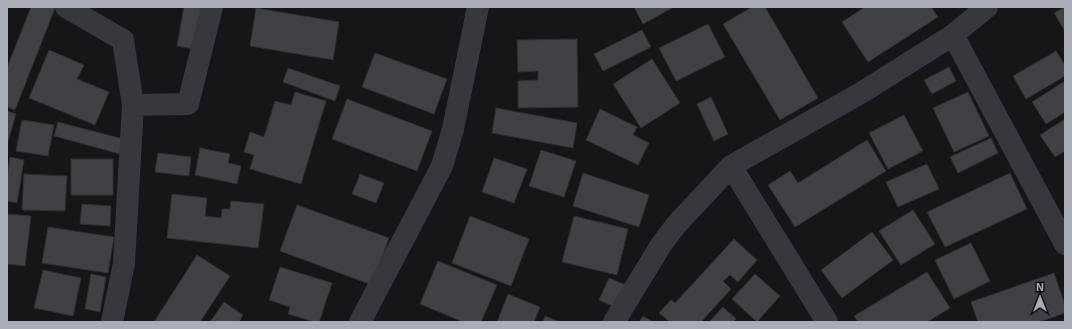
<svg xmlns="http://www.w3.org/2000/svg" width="1072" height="329" font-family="'Exo 2',sans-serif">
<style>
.building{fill:#404145;stroke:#303034}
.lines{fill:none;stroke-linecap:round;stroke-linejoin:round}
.street{stroke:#37383d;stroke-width:22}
</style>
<rect width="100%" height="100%" fill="#161618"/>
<path class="building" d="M 31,7 L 52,7 L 55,8 L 15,110 L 7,107 L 7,68 Z
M 184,7 L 208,7 L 200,50 L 177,46 Z
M 634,7 L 674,7 L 643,24 Z
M 752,7 L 765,7 L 818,98 L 780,120 L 723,24 Z
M 865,7 L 931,7 L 938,17 L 868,62 L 842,22 Z
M 1065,7 L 1065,31 L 1054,13 Z
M 256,8 L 339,22 L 333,60 L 250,46 Z
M 708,24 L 725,57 L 676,81 L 659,48 Z
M 642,30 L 651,47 L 603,71 L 594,54 Z
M 577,39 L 578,107 L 518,108 L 518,81 L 538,80 L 538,71 L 518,72 L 517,40 Z
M 49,50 L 84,65 L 77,79 L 109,92 L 95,125 L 29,98 Z
M 1056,51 L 1065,65 L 1065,76 L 1026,99 L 1013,76 Z
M 375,53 L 447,79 L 434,114 L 362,87 Z
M 652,59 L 680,103 L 641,128 L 613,84 Z
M 949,67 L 956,81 L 932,94 L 924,80 Z
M 288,68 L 340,86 L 335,101 L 283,82 Z
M 1065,81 L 1065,112 L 1046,124 L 1032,102 Z
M 295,92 L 326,101 L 301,184 L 250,169 L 254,155 L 244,152 L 250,132 L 264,137 L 275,101 L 291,105 Z
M 968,92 L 989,136 L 954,152 L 933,108 Z
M 711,97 L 728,134 L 714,141 L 697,104 Z
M 347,99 L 432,131 L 417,171 L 332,139 Z
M 496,108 L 577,123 L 573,148 L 492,133 Z
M 600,109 L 637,127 L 633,135 L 649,143 L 638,165 L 586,140 Z
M 7,111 L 16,114 L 7,145 Z
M 904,115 L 923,151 L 888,169 L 869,133 Z
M 1065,119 L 1065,151 L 1055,157 L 1040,135 Z
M 22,120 L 54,125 L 48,156 L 16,151 Z
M 58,122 L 123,139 L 120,154 L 54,136 Z
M 991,138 L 998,153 L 958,173 L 950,157 Z
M 867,140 L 886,171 L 795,227 L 768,185 L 790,171 L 798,183 Z
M 200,148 L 230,154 L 228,163 L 241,166 L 237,184 L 195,175 Z
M 541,150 L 576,161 L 564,197 L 529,186 Z
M 158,153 L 191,157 L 189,176 L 155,172 Z
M 10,157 L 24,160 L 17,203 L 7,201 L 7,178 Z
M 494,158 L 527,169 L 514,203 L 482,192 Z
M 71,159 L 113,159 L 113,195 L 71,195 Z
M 927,164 L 939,189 L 898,207 L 886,182 Z
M 583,173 L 649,195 L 639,227 L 573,206 Z
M 1010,173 L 1027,209 L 945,247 L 927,212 Z
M 24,174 L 67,176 L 65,211 L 22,210 Z
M 360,174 L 384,183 L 376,203 L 352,194 Z
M 172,194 L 207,198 L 205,216 L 221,218 L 222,209 L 230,209 L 231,201 L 264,204 L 258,248 L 167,238 Z
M 82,204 L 111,206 L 110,226 L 80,224 Z
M 297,205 L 389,238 L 372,285 L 280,251 Z
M 913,210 L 935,244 L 901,265 L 879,231 Z
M 7,214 L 31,216 L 25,266 L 7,264 Z
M 470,216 L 529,239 L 511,286 L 452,263 Z
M 574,216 L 628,229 L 617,275 L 562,262 Z
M 48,227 L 114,237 L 108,273 L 42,263 Z
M 872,232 L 893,260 L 842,298 L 821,270 Z
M 734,239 L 757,260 L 738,282 L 730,275 L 723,281 L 731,289 L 701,322 L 670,322 L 659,313 L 671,300 L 675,303 Z
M 971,243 L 990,281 L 954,299 L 935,260 Z
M 197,255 L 230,276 L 200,322 L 154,322 Z
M 438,261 L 497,285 L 481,322 L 463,322 L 420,304 Z
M 280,267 L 332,283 L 319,322 L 314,322 L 288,314 L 290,307 L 269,300 Z
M 43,270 L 81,278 L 73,316 L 34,308 Z
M 927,272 L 950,308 L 927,322 L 858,322 L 854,316 Z
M 1054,273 L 1065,305 L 1065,313 L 1039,322 L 978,322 L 971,302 Z
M 91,274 L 106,277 L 100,312 L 85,309 Z
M 755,274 L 780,296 L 757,322 L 732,299 Z
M 609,278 L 628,286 L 619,309 L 599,300 Z
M 508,294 L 540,307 L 534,322 L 497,322 Z
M 224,302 L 243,315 L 239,322 L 210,322 Z
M 723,307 L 736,319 L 733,322 L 709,322 Z
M 545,316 L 560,322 L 543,322 Z
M 643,316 L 653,322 L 639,322 Z"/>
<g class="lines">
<path class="street" d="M 66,7 L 123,40 L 133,105 L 124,263 L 112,322
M 953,35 L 1065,244
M 133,105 L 188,104 L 212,7
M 731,166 L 827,322
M 360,322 L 442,166 L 453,129 L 478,7
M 614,322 L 661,245 L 676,225 L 731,166 L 861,93 L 953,35 L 987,7"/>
</g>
<rect width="1072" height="329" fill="none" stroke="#a8adb8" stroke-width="16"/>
<g transform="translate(1040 297)" stroke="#111113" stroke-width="3" paint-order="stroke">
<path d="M0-3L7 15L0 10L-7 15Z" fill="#a8adb8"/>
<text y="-6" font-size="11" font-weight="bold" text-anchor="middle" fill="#a8adb8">N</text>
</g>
</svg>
